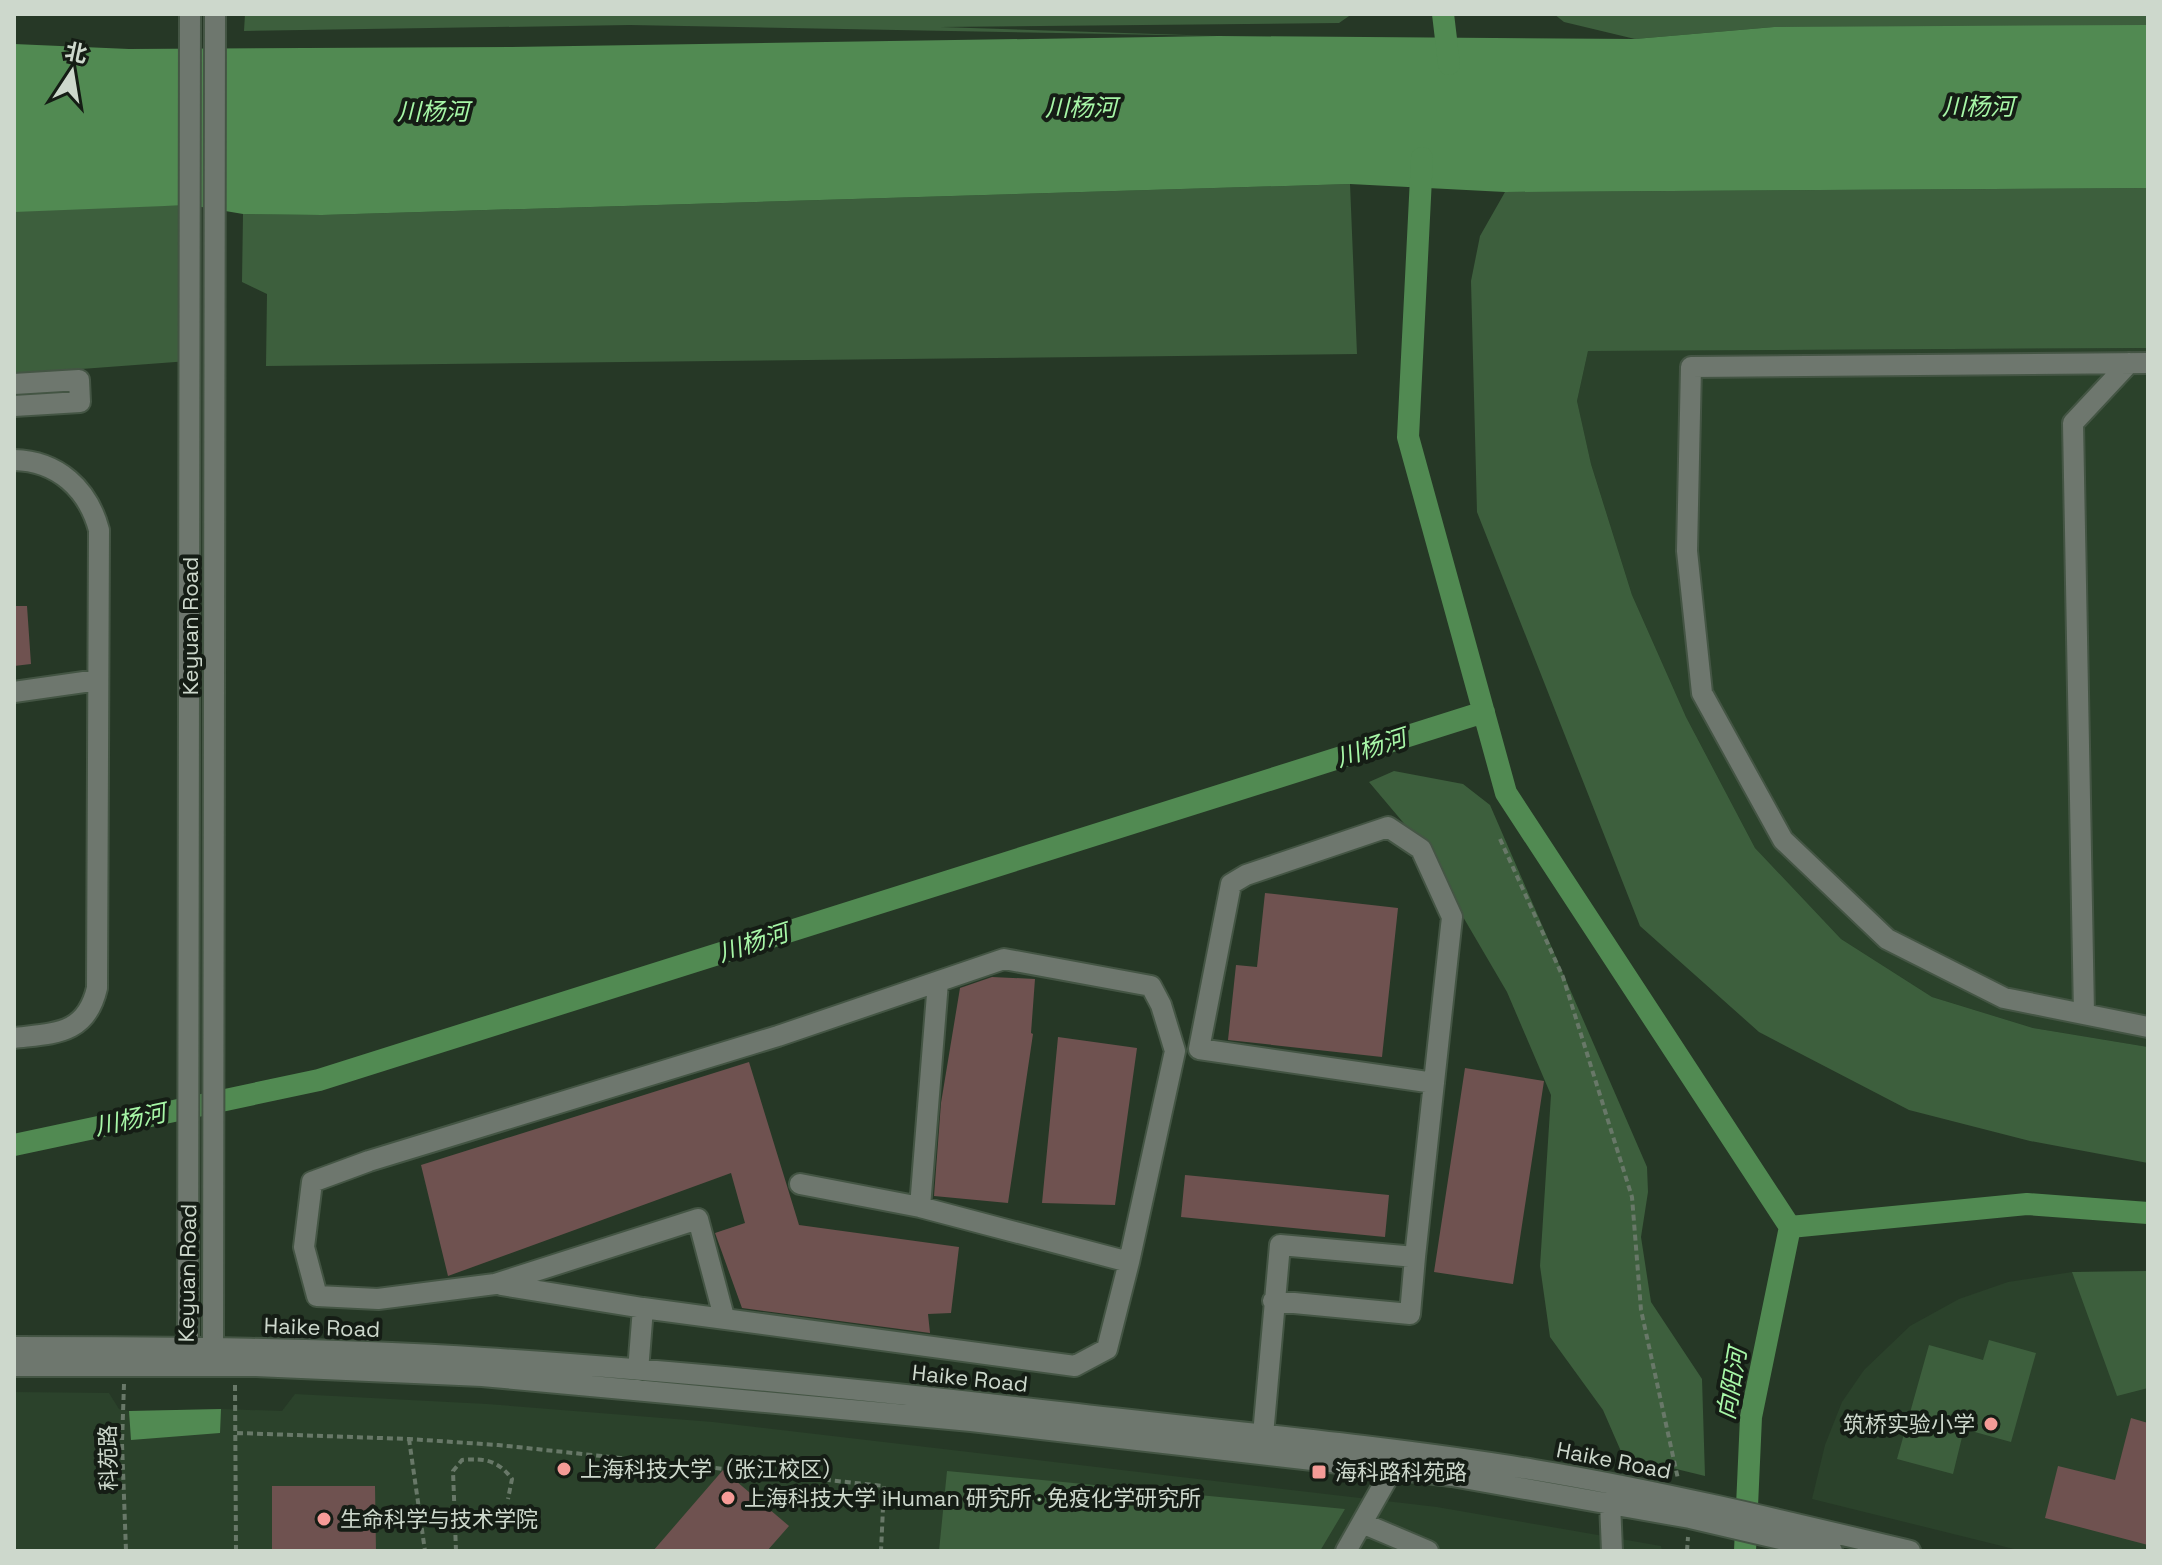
<svg xmlns="http://www.w3.org/2000/svg" width="2162" height="1565" font-family="'Space Grotesk','Noto Sans SC',sans-serif">
<style>
.built{fill:#2b422b}
.green{fill:#3d5f3d}
.water{fill:#518a52}
.lines{fill:none;stroke-linecap:round;stroke-linejoin:round}
.canal{stroke:#518a52;stroke-width:22}
.building{fill:#6f5250}
.minor-casing{stroke:#454;stroke-width:24}
.path{stroke:#687868;stroke-width:4;stroke-dasharray:6 4;stroke-linecap:butt}
.minor{stroke:#6e776e;stroke-width:20}
.poi-dot{fill:#f59b97;stroke:#151d15;stroke-width:3}
.labels{text-anchor:middle;stroke-width:8;stroke-linejoin:round;paint-order:stroke}
.street-label{font-size:22px;fill:#cdd8cc;stroke:#151d15}
.poi-label{font-size:22px;fill:#cdd8cc;stroke:#151d15;text-anchor:start}
.water-label{font-size:24px;font-style:italic;fill:#a7f7a7;stroke:#151d15}
</style>
<rect width="100%" height="100%" fill="#263826"/>
<path class="built" d="M 2148,348 L 2148,1047 L 2033,1028 L 1932,997 L 1841,939 L 1755,848 L 1686,717 L 1632,595 L 1591,464 L 1577,401 L 1588,351 Z
M 2148,1271 L 2148,1551 L 2022,1551 L 1812,1499 L 1825,1445 L 1842,1402 L 1864,1370 L 1910,1326 L 1959,1299 L 2008,1282 L 2072,1272 Z
M 14,1392 L 109,1393 L 119,1409 L 129,1411 L 221,1409 L 282,1411 L 295,1394 L 487,1404 L 713,1422 L 1437,1507 L 1661,1546 L 1662,1551 L 14,1551 Z"/>
<path class="green" d="M 245,14 L 1352,14 L 1339,23 L 940,27 L 1218,36 L 630,25 L 244,31 Z
M 1554,14 L 2148,14 L 2148,27 L 1774,27 L 1635,39 L 1564,22 Z
M 1350,184 L 1357,354 L 266,366 L 267,294 L 242,282 L 243,214 L 322,215 Z
M 2148,188 L 2148,348 L 1588,351 L 1577,401 L 1591,464 L 1632,595 L 1686,717 L 1755,848 L 1841,939 L 1932,997 L 2033,1028 L 2148,1047 L 2148,1163 L 2030,1141 L 1909,1110 L 1759,1032 L 1640,926 L 1477,512 L 1471,281 L 1480,236 L 1505,192 Z
M 190,205 L 189,361 L 14,374 L 14,209 Z
M 1394,771 L 1463,784 L 1490,805 L 1647,1167 L 1648,1192 L 1641,1237 L 1651,1302 L 1702,1379 L 1705,1476 L 1623,1456 L 1603,1410 L 1550,1337 L 1540,1266 L 1551,1095 L 1507,992 L 1418,840 L 1369,782 Z
M 2148,1271 L 2148,1388 L 2117,1396 L 2072,1272 Z
M 1989,1340 L 2036,1353 L 2011,1442 L 1964,1429 L 1953,1474 L 1897,1459 L 1929,1345 L 1983,1360 Z
M 947,1471 L 1345,1509 L 1320,1551 L 939,1551 Z"/>
<path class="water" d="M 2148,25 L 2148,188 L 1505,192 L 1350,184 L 322,215 L 243,214 L 190,205 L 14,212 L 14,44 L 129,49 L 511,47 L 1218,36 L 1635,39 L 1774,27 Z
M 221,1409 L 220,1433 L 131,1440 L 129,1411 Z"/>
<g class="lines">
<path class="canal" d="M 1443,14 L 1449,64
M 1422,158 L 1408,437 L 1506,793 L 1790,1227 L 2027,1204 L 2148,1213
M 14,1145 L 319,1080 L 1484,712
M 1745,1551 L 1751,1417 L 1790,1227"/>
</g>
<path class="building" d="M 14,606 L 27,606 L 31,664 L 14,666 Z
M 1265,893 L 1398,908 L 1382,1057 L 1228,1040 L 1236,965 L 1257,967 Z
M 992,977 L 1035,979 L 1031,1033 L 1033,1034 L 1008,1203 L 934,1196 L 941,1103 L 960,988 Z
M 1058,1037 L 1137,1048 L 1115,1205 L 1042,1203 Z
M 749,1062 L 799,1225 L 959,1247 L 951,1313 L 928,1314 L 930,1333 L 742,1308 L 715,1233 L 745,1223 L 731,1173 L 448,1276 L 421,1165 Z
M 1465,1068 L 1544,1081 L 1513,1284 L 1434,1272 Z
M 1185,1175 L 1389,1195 L 1385,1237 L 1181,1217 Z
M 2131,1418 L 2148,1423 L 2148,1545 L 2045,1518 L 2058,1466 L 2115,1480 Z
M 723,1470 L 789,1526 L 767,1551 L 653,1551 Z
M 272,1486 L 375,1486 L 376,1551 L 272,1551 Z"/>
<g class="lines">
<defs>
<path id="minor" d="M 190,14 L 188,1347 L 194,1356
M 2148,363 L 1691,367 L 1687,551 L 1702,693 L 1783,840 L 1887,939 L 2004,998 L 2148,1027
M 14,384 L 79,380 L 80,402 L 14,406
M 14,460 C 58,461 88,489 99,530 L 97,988 C 86,1035 55,1033 14,1038
M 14,692 L 98,680
M 2084,1014 L 2073,423 L 2129,363
M 800,1184 L 920,1207 L 1129,1262
M 920,1207 L 938,982
M 1415,1257 L 1452,917 L 1421,849 L 1388,827 L 1246,875 L 1231,884 L 1199,1049 L 1434,1083
M 501,1285 L 643,1308
M 14,1347 C 171,1347 328,1348 484,1358 C 682,1371 880,1391 1077,1414 C 1230,1432 1383,1445 1535,1470 C 1661,1491 1785,1521 1910,1551
M 207,1356 L 213,1347 L 215,14
M 14,1366 L 256,1366 L 482,1376 L 971,1421 L 1452,1476 L 1690,1518 L 1832,1551
M 638,1371 L 643,1308 L 1075,1366 L 1107,1349 L 1129,1262 L 1175,1051 L 1161,1005 L 1151,986 L 1004,959 L 778,1036 L 369,1161 L 312,1182 L 304,1247 L 317,1296 L 378,1299 L 495,1284 L 698,1219 L 724,1317
M 1263,1435 L 1280,1245 L 1415,1257 L 1410,1314 L 1273,1301
M 1610,1502 L 1612,1551
M 1362,1523 L 1428,1551
M 1346,1551 L 1393,1468"/>
</defs>
<use href="#minor" class="minor-casing"/>
<path class="path" d="M 1500,839 L 1563,977 L 1632,1197 L 1641,1310 L 1678,1479
M 124,1384 L 122,1443 L 126,1551
M 235,1385 L 236,1551
M 237,1433 L 409,1439 L 498,1445 L 884,1486 L 881,1551
M 409,1439 L 425,1551
M 456,1551 L 453,1471 L 462,1460 C 484,1458 498,1460 512,1479 L 508,1499
M 1687,1551 L 1688,1537"/>
<use href="#minor" class="minor"/>
</g>
<g class="poi-dot">
<circle cx="1991" cy="1424" r="8"/>
<circle cx="564" cy="1469" r="8"/>
<rect x="1311" y="1464" width="16" height="16" rx="4"/>
<circle cx="728" cy="1498" r="8"/>
<circle cx="324" cy="1519" r="8"/>
</g>
<g class="labels">
<g class="street-label">
<text transform="translate(190 626) rotate(-90)" y="8">Keyuan Road</text>
<text transform="translate(187 1273) rotate(-89)" y="8">Keyuan Road</text>
<text transform="translate(322 1327) rotate(2)" y="8">Haike Road</text>
<text transform="translate(970 1378) rotate(6)" y="8">Haike Road</text>
<text transform="translate(108 1458) rotate(-91)" y="8">科苑路</text>
<text transform="translate(1614 1460) rotate(11)" y="8">Haike Road</text>
</g>
<g class="poi-label">
<text x="1975" y="1432" text-anchor="end">筑桥实验小学</text>
<text x="580" y="1477">上海科技大学（张江校区）</text>
<text x="1335" y="1480">海科路科苑路</text>
<text x="744" y="1506">上海科技大学 iHuman 研究所 · 免疫化学研究所</text>
<text x="340" y="1527">生命科学与技术学院</text>
</g>
<g class="water-label">
<text x="1978" y="115">川杨河</text>
<text x="1081" y="116">川杨河</text>
<text x="433" y="120">川杨河</text>
<text transform="translate(1371 748) rotate(-18)" y="8">川杨河</text>
<text transform="translate(753 943) rotate(-18)" y="8">川杨河</text>
<text transform="translate(130 1120) rotate(-12)" y="8">川杨河</text>
<text transform="translate(1732 1384) rotate(-80)" y="8">向阳河</text>
</g>
</g>
<rect width="2162" height="1565" fill="none" stroke="#cdd8cc" stroke-width="32"/>
<g transform="translate(72 72) rotate(12)" stroke="#151d15" stroke-width="6" paint-order="stroke">
<path d="M0-6L14 30L0 20L-14 30Z" fill="#cdd8cc"/>
<text y="-12" font-size="22" font-weight="bold" text-anchor="middle" fill="#cdd8cc">北</text>
</g>
</svg>
